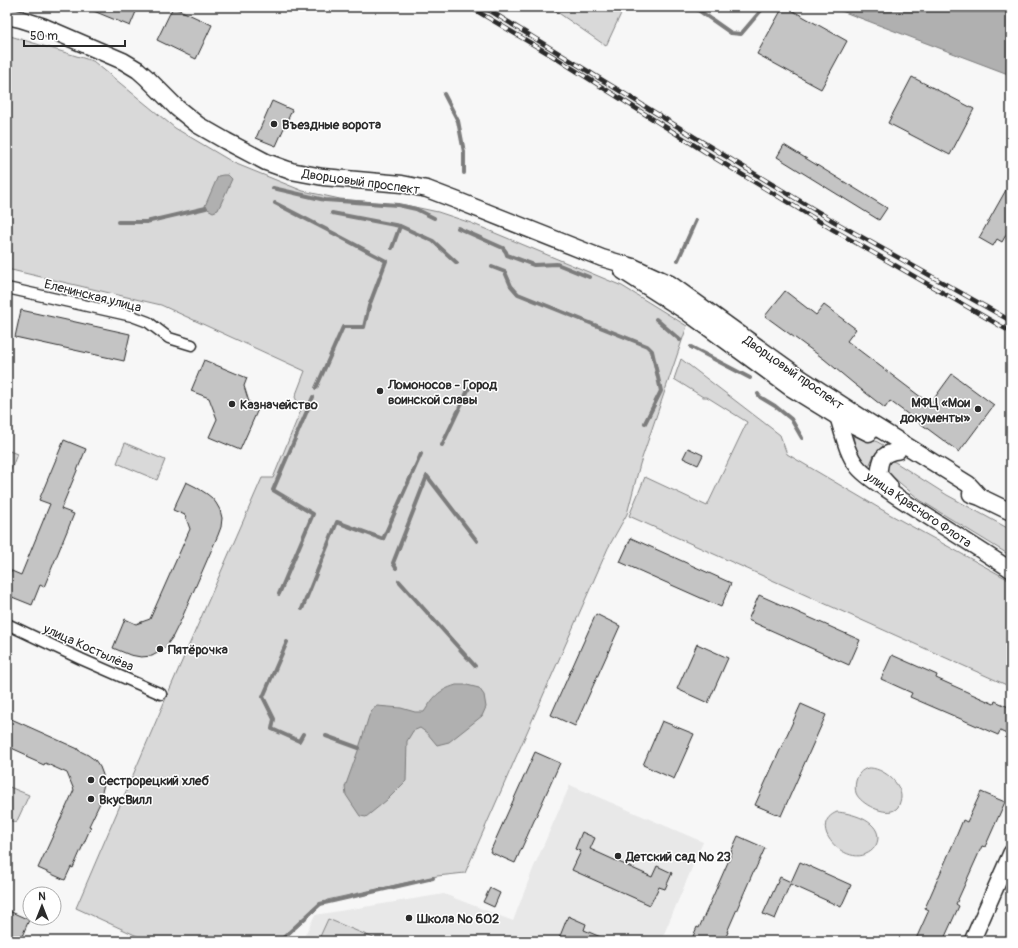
<svg xmlns="http://www.w3.org/2000/svg" width="1018" height="948" font-family="Pangolin,sans-serif">
<style>
.built{fill:#e8e8e8}
.green{fill:#d9d9d9;stroke:#828282}
.water{fill:#b0b0b0;stroke:#7b7b7b}
.lines{fill:none;stroke-linecap:round;stroke-linejoin:round}
.stream{stroke:#7b7b7b;stroke-width:4}
.building{fill:#c4c4c4;stroke:#2b2b2b}
.street-casing{stroke:#2b2b2b;stroke-width:13}
.secondary-casing{stroke:#2b2b2b;stroke-width:18}
.primary-casing{stroke:#2b2b2b;stroke-width:19}
.street{stroke:#fff;stroke-width:10}
.secondary{stroke:#fff;stroke-width:15}
.primary{stroke:#fff;stroke-width:16}
.rail-casing{stroke:#2b2b2b;stroke-width:4.5}
.rail{stroke:#fff;stroke-width:3;stroke-dasharray:9;stroke-linecap:butt}
.poi-dot{fill:#2b2b2b;stroke:#fff;stroke-width:1.5}
.labels{text-anchor:middle;stroke-width:3;stroke-linejoin:round;paint-order:stroke}
.poi-label{font-size:13px;font-weight:bold;fill:#2b2b2b;stroke:#fff;text-anchor:start}
.street-label{font-size:13px;fill:#2b2b2b;stroke:#fff}
</style>
<rect width="100%" height="100%" fill="#f7f7f7"/>
<filter id="ink" filterUnits="userSpaceOnUse"><feTurbulence type="fractalNoise" baseFrequency=".025" numOctaves="2"/><feDisplacementMap in="SourceGraphic" scale="8" xChannelSelector="R" yChannelSelector="G"/><feConvolveMatrix kernelMatrix="1 2 1 2 8 2 1 2 1" color-interpolation-filters="sRGB"/></filter>
<g filter="url(#ink)">
<path class="built" d="M 570,785 L 703,842 L 661,941 L 302,941 L 315,915 L 444,894 L 513,921 L 533,869 Z"/>
<path class="green" d="M 550,7 L 624,7 L 606,46 Z
M 7,35 L 93,61 L 175,128 L 234,163 L 303,191 L 340,199 L 405,205 L 438,212 L 471,223 L 622,286 L 687,326 L 640,464 L 627,514 L 608,548 L 465,873 L 437,876 L 327,900 L 282,941 L 148,941 L 76,908 L 172,684 L 262,478 L 273,478 L 301,410 L 295,397 L 305,371 L 161,305 L 7,269 Z
M 681,359 L 780,435 L 787,454 L 891,515 L 1011,581 L 1011,687 L 629,516 L 645,477 L 707,506 L 747,422 L 707,397 L 703,397 L 674,379 Z
M 858,431 L 883,445 L 883,447 L 874,455 L 869,466 C 861,462 851,441 854,432 Z
M 125,443 L 165,460 L 157,480 L 117,463 Z
M 7,450 L 17,454 L 7,480 Z
M 892,461 L 895,462 L 947,495 L 1011,530 L 1011,556 L 920,500 L 887,472 L 887,463 Z
M 868,768 C 882,767 902,783 901,798 C 900,802 899,807 896,809 C 886,817 860,804 856,793 C 855,790 855,785 856,781 C 858,774 861,770 868,768 Z
M 7,786 L 29,795 L 16,823 L 7,819 Z
M 837,812 C 851,813 877,820 878,837 C 878,845 873,851 866,854 C 844,865 806,825 837,812 Z
M 328,919 L 376,939 L 375,941 L 318,941 Z"/>
<path class="water" d="M 831,7 L 1011,7 L 1011,68 L 1008,74 Z
M 223,175 L 228,175 L 232,179 L 218,210 L 213,212 L 206,208 L 205,206 L 218,176 Z
M 456,685 L 467,685 L 479,688 L 484,695 L 486,707 L 482,716 L 449,742 L 437,745 L 427,733 L 420,728 L 413,731 L 407,741 L 406,781 L 387,800 L 366,817 L 360,816 L 346,795 L 345,787 L 359,748 L 369,716 L 373,709 L 377,706 L 401,708 L 415,712 L 424,712 C 434,697 437,691 456,685 Z"/>
<g class="lines">
<path class="stream" d="M 694,7 L 731,33 L 741,34 L 764,7
M 444,94 L 458,121 L 464,152 L 464,173
M 273,188 L 325,200 L 398,205 L 416,209 L 434,218
M 275,203 L 335,234 L 386,261 L 369,306 L 364,327 L 343,327 L 316,388
M 332,213 L 400,226 L 433,241 L 457,263
M 118,222 L 146,222 L 206,208
M 458,228 L 503,248 L 506,252 L 507,255 L 534,265 L 557,264 L 589,277
M 392,248 L 400,226
M 678,260 L 696,220
M 492,267 L 505,272 L 511,286 L 518,294 L 647,346 L 652,351 L 661,391 L 645,423
M 656,319 L 680,340
M 691,347 L 750,378
M 758,394 L 760,397 L 775,406 L 791,419 L 802,438
M 442,445 L 469,388
M 427,476 L 477,541
M 396,568 L 393,563 L 427,476
M 399,581 L 475,666
M 279,594 L 313,514 L 273,490 L 313,397
M 302,609 L 337,522 L 383,539 L 421,454
M 287,642 L 263,697 L 274,719 L 272,729 L 299,741 L 303,734
M 326,736 L 359,748
M 280,941 L 320,904 L 433,878"/>
</g>
<path class="building" d="M 84,7 L 138,7 L 130,26 Z
M 173,7 L 212,25 L 196,59 L 157,40 Z
M 783,7 L 786,7 L 847,41 L 821,89 L 757,54 Z
M 912,77 L 974,109 L 950,155 L 888,123 Z
M 272,101 L 292,110 L 276,146 L 256,138 Z
M 784,145 L 887,208 L 879,220 L 777,157 Z
M 1011,181 L 1011,226 L 1002,242 L 997,239 L 993,246 L 979,238 Z
M 785,291 L 816,315 L 824,305 L 856,329 L 847,341 L 930,404 L 952,374 L 994,405 L 959,452 L 890,401 L 885,408 L 853,383 L 824,359 L 765,316 Z
M 21,310 L 130,334 L 124,361 L 15,337 Z
M 204,360 L 247,378 L 244,386 L 249,402 L 259,407 L 240,450 L 209,437 L 217,419 L 209,398 L 191,391 Z
M 64,440 L 86,449 L 61,509 L 74,514 L 44,587 L 40,585 L 32,605 L 7,595 L 7,569 L 21,575 L 50,504 L 39,500 Z
M 688,448 L 703,455 L 698,465 L 683,458 Z
M 186,482 L 196,487 L 207,494 L 212,498 L 216,503 L 220,510 L 222,518 L 221,527 L 218,535 L 181,620 L 172,638 L 163,650 L 152,656 L 141,657 L 130,655 L 113,648 L 125,619 L 136,624 L 150,619 L 190,529 L 185,515 L 173,510 Z
M 631,538 L 731,583 L 721,607 L 620,562 Z
M 759,595 L 860,640 L 849,665 L 748,620 Z
M 596,614 L 620,626 L 575,726 L 551,715 Z
M 697,644 L 728,658 L 708,703 L 677,689 Z
M 892,655 L 937,675 L 936,678 L 994,704 L 995,701 L 1011,708 L 1011,736 L 1000,731 L 998,735 L 910,697 L 912,693 L 881,679 Z
M 801,704 L 826,715 L 781,816 L 755,805 Z
M 7,717 L 78,749 L 78,750 L 88,755 L 95,760 L 100,767 L 103,775 L 104,784 L 102,792 L 98,802 L 100,803 L 89,826 L 91,827 L 73,868 L 71,867 L 65,880 L 38,868 L 74,790 L 67,773 L 45,763 L 44,765 L 26,757 L 27,755 L 7,746 Z
M 662,721 L 694,734 L 674,779 L 643,765 Z
M 535,752 L 560,763 L 515,863 L 490,852 Z
M 981,792 L 1005,802 L 985,847 L 982,846 L 956,904 L 959,906 L 943,941 L 915,941 L 929,910 L 925,908 L 953,844 L 963,820 L 967,822 Z
M 582,832 L 595,838 L 590,849 L 652,877 L 657,866 L 672,873 L 665,889 L 659,887 L 650,905 L 572,870 L 581,851 L 575,849 Z
M 738,836 L 765,848 L 755,870 L 754,870 L 727,932 L 728,932 L 724,941 L 691,941 L 697,927 L 699,928 L 732,853 L 731,852 Z
M 800,862 L 851,885 L 841,907 L 790,884 L 775,919 L 763,914 L 780,877 L 791,882 Z
M 490,888 L 500,893 L 494,907 L 483,902 Z
M 7,910 L 29,920 L 20,941 L 7,941 Z
M 568,916 L 586,924 L 584,930 L 610,941 L 558,941 Z"/>
<g class="lines">
<defs>
<path id="street" d="M 7,288 L 132,316 L 148,322 L 169,338 L 192,345
M 7,624 L 81,659 L 161,694"/>
<path id="secondary" d="M 835,409 C 842,427 845,451 857,466 C 865,477 882,486 893,494 C 932,520 972,544 1011,570
M 890,486 L 879,474 C 880,459 882,453 898,451
M 972,941 L 1011,853"/>
<path id="primary" d="M 7,16 L 20,19 L 42,26 L 123,61 L 138,70 L 147,78 L 177,108 L 198,125 L 226,141 L 266,162 L 291,171 L 323,177 L 402,184 L 427,189 L 461,202 L 602,258 L 633,267 L 670,284 L 802,379 L 865,420 L 968,484 L 980,497
M 623,271 L 687,312 L 791,388 L 838,417 L 869,433
M 971,494 L 980,497 L 1011,512"/>
</defs>
<use href="#street" class="street-casing"/>
<use href="#secondary" class="secondary-casing"/>
<use href="#primary" class="primary-casing"/>
<use href="#street" class="street"/>
<use href="#secondary" class="secondary"/>
<use href="#primary" class="primary"/>
<defs>
<path id="rail" d="M 470,7 L 551,55 L 718,160 L 832,229 L 1011,332
M 484,7 L 722,154 L 835,222 L 1011,321"/>
</defs>
<use href="#rail" class="rail-casing"/>
<use href="#rail" class="rail"/>
</g>
</g>
<g class="poi-dot">
<circle cx="274" cy="124" r="4"/>
<circle cx="380" cy="391" r="4"/>
<circle cx="232" cy="404" r="4"/>
<circle cx="978" cy="409" r="4"/>
<circle cx="160" cy="649" r="4"/>
<circle cx="91" cy="780" r="4"/>
<circle cx="91" cy="799" r="4"/>
<circle cx="618" cy="856" r="4"/>
<circle cx="409" cy="918" r="4"/>
</g>
<g class="labels">
<g class="poi-label">
<text x="282" y="129">Въездные ворота</text>
<text x="388" y="389">Ломоносов - Город<tspan x="388" dy="15">воинской славы</tspan></text>
<text x="970" y="407" text-anchor="end">МФЦ «Мои<tspan x="970" dy="15">документы»</tspan></text>
<text x="240" y="409">Казначейство</text>
<text x="168" y="654">Пятёрочка</text>
<text x="99" y="785">Сестрорецкий хлеб</text>
<text x="99" y="804">ВкусВилл</text>
<text x="626" y="861">Детский сад № 23</text>
<text x="417" y="923">Школа № 602</text>
</g>
<g class="street-label">
<text transform="translate(361 181) rotate(8)" y="5">Дворцовый проспект</text>
<text transform="translate(93 295) rotate(14)" y="5">Еленинская улица</text>
<text transform="translate(794 372) rotate(35)" y="5">Дворцовый проспект</text>
<text transform="translate(919 509) rotate(34)" y="5">улица Красного Флота</text>
<text transform="translate(89 647) rotate(24)" y="5">улица Костылёва</text>
</g>
</g>
<rect width="1018" height="948" fill="none" stroke="#fff" stroke-width="24"/>
<rect x="12" y="12" width="994" height="924" fill="none" stroke="#2b2b2b" stroke-width="1.5" filter="url(#ink)"/>
<g transform="translate(42 906)"><circle r="19" fill="#ffffff" stroke="#aaaaaa"/>
<path d="M0-3L7 15L0 10L-7 15Z" fill="#2b2b2b"/>
<text y="-6" font-size="11" font-weight="bold" text-anchor="middle" fill="#2b2b2b">N</text>
</g>
<path d="M24 40v6h101v-6" fill="none" stroke="#2b2b2b" stroke-width="2"/>
<text x="30" y="40" font-size="12" fill="#2b2b2b" stroke="#ffffff" stroke-width="3" paint-order="stroke">50 m</text>
</svg>
